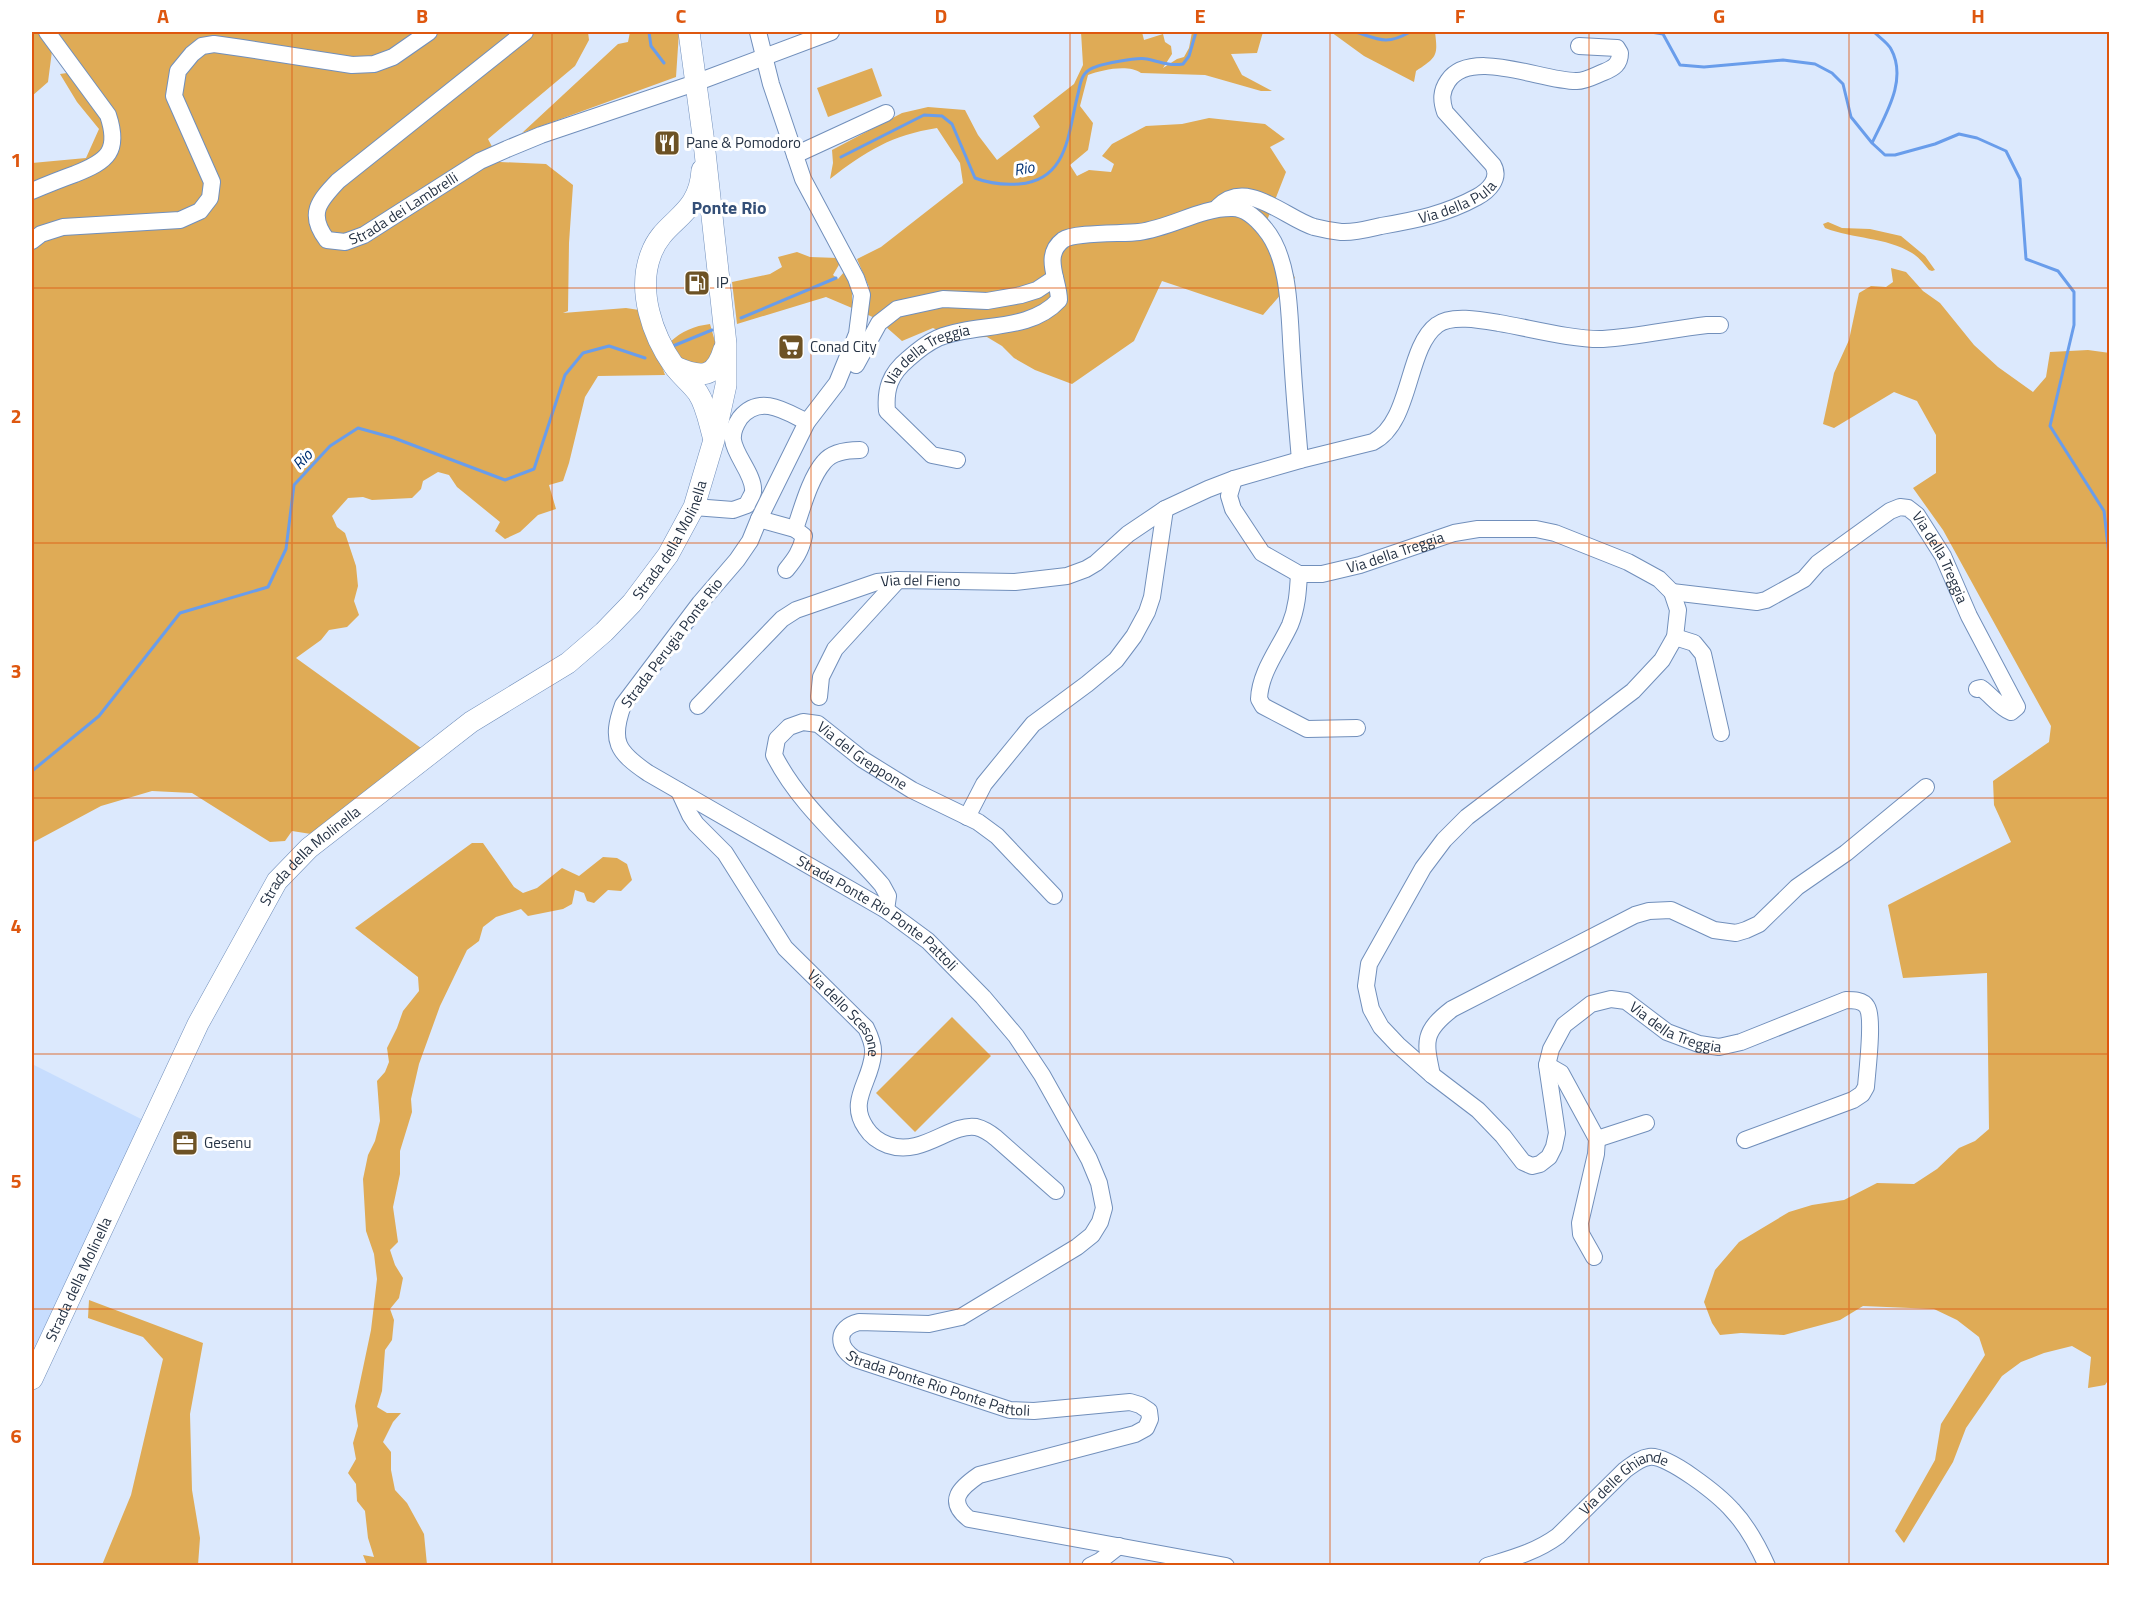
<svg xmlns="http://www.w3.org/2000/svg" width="2141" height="1597" font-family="'Titillium Web',sans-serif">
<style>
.built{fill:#c7ddfe}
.green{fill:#dfab56}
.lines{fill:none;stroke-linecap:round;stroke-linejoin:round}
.stream{stroke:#699deb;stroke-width:3}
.minor-casing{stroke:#718fbb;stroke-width:18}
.major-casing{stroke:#718fbb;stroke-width:22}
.minor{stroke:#fff;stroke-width:16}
.major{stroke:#fff;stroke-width:21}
.grid{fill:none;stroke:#de570f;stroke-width:1.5;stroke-opacity:0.55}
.labels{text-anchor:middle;stroke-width:6;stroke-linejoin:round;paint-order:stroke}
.poi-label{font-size:15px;fill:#263345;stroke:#fff;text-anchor:start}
.street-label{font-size:15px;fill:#263345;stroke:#fff}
.water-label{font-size:16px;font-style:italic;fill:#003174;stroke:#fff}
.quarter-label{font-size:18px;font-weight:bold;fill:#344f77;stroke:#fff}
.neatline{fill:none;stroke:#de570f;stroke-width:2}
.grid-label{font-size:20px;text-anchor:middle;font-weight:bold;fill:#de570f}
</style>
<rect width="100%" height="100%" fill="#dce9fd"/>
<path class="built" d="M 32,1064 L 151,1124 L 32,1379 Z"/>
<path class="green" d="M 32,32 L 38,32 L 52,51 L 48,82 L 32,96 Z
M 53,32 L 588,32 L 589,40 L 575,66 L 488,139 L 500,162 L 546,164 L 573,185 L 569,243 L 568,311 L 563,313 L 626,308 L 639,310 L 651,334 L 665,375 L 598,376 L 585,397 L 569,463 L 563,481 L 549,485 L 556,509 L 538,515 L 520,532 L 505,539 L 495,531 L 500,522 L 457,487 L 449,475 L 438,472 L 423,481 L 421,489 L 412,498 L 372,500 L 363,497 L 348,498 L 332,516 L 337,527 L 345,533 L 356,566 L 358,586 L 354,601 L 359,615 L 347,627 L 329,630 L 321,640 L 296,658 L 421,748 L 311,834 L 292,831 L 285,841 L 270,842 L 192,793 L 152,791 L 101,806 L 32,843 L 32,163 L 86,158 L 99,129 L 77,102 L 60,74 L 81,71 Z
M 630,32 L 679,32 L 676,77 L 522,133 L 618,44 L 628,42 Z
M 1081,32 L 1142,32 L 1144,40 L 1163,34 L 1165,42 L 1171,46 L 1172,54 L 1163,68 L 1177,59 L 1184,57 L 1189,48 L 1192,32 L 1263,32 L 1257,53 L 1231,54 L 1242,75 L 1272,91 L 1261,91 L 1205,75 L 1141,73 C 1128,64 1102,70 1088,75 L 1080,106 L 1093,123 L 1088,150 L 1070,165 L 1077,176 L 1089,170 L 1111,172 L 1114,164 L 1102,156 L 1112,144 L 1146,126 L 1182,124 L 1209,118 L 1265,124 L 1285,139 L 1270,147 L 1286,172 L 1266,223 L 1279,241 L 1295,278 L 1263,315 L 1162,281 L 1134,341 L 1072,384 L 1035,370 L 1014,358 L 1002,346 L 987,337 L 954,338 L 933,328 L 902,341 L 877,319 L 866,314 L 869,287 L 857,259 L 881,247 L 963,183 L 960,163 L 937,128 C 892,135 866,151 830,179 L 833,163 L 832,150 L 902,113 L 928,107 L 965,110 L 978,135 L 997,160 L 1040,127 L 1033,116 L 1074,84 L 1083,65 Z
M 1331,32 L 1375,32 L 1388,34 L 1399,32 L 1435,32 C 1438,56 1437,57 1416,71 L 1414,82 L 1364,56 Z
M 872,68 L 882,96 L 828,117 L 817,88 Z
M 1828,222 L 1842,228 L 1870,229 L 1901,236 L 1925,256 L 1935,270 L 1932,271 L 1929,270 C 1924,264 1919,257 1912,253 C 1886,237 1853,239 1825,228 L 1823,224 Z
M 797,252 L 810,257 L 838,258 L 840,263 L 833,275 L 838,279 L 845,271 L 852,285 L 852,308 L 826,297 L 737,324 L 732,282 L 770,274 L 782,267 L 778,257 Z
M 1891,268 L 1906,272 L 1923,291 L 1940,303 L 1974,345 L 1998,367 L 2033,392 L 2046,377 L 2050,352 L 2088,350 L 2110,353 L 2109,1379 L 2105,1385 L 2088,1388 L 2091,1357 L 2072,1346 L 2044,1353 L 2021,1362 L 2002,1376 L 1966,1428 L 1953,1462 L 1904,1543 L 1895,1531 L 1935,1460 L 1941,1424 L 1985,1355 L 1979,1337 L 1957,1320 L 1934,1309 L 1863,1306 L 1840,1320 L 1784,1335 L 1741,1333 L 1720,1335 L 1712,1323 L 1704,1302 L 1715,1270 L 1739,1242 L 1789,1212 L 1812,1205 L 1844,1200 L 1877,1183 L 1914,1184 L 1937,1169 L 1959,1148 L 1975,1141 L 1989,1129 L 1987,973 L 1903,978 L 1888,905 L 2011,842 L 1994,805 L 1993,781 L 2049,742 L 2051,726 L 1943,530 L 1913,488 L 1936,473 L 1936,435 L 1917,401 L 1894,392 L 1834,428 L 1823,424 L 1834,373 L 1849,340 L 1859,293 L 1871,286 L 1886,287 L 1893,282 Z
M 710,324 L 718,352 L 715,363 L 688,367 L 670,342 C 682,331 694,326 710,324 Z
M 472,843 L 483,843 L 514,887 L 523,893 L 537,888 L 562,868 L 579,876 L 603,857 L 617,858 L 627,864 L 632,880 L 621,891 L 608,890 L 594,903 L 587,901 L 584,893 L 575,890 L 572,904 L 563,909 L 528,916 L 521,909 L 496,917 L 483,927 L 479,941 L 467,950 L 440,1006 L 419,1064 L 411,1099 L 412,1112 L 400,1151 L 400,1174 L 393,1207 L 398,1242 L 390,1250 L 395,1265 L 403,1278 L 399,1298 L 390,1309 L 394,1320 L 392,1340 L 385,1350 L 382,1391 L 377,1407 L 387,1413 L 401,1413 L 393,1422 L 383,1442 L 391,1452 L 391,1470 L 395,1490 L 407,1503 L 424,1534 L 427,1565 L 367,1565 L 363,1555 L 374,1557 L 368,1538 L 365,1511 L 357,1501 L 356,1484 L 348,1473 L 356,1459 L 353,1443 L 358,1426 L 355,1406 L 371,1330 L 377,1279 L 374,1254 L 366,1231 L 363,1179 L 368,1155 L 375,1141 L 380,1121 L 377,1081 L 385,1072 L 389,1062 L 387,1048 L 397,1028 L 403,1011 L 419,991 L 418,977 L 355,928 Z
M 952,1017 L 991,1056 L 915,1132 L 876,1093 Z
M 89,1300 L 203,1343 L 190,1414 L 192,1490 L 200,1538 L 198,1565 L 102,1565 L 131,1495 L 163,1359 L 143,1337 L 88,1318 Z"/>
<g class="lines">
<path class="stream" d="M 649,32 L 651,46 L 664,63
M 1356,32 C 1380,40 1387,45 1410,32
M 1651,32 L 1663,34 L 1680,65 L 1704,67 L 1783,60 L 1815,64 L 1832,73 L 1843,84 L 1851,117 L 1872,143
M 1874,32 C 1879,37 1888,43 1891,49 C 1908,80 1885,115 1872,143 L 1885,155 L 1895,155 L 1935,144 L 1959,134 L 1977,138 L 2006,151 L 2020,179 L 2026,259 L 2058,271 L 2074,292 L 2074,325 L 2050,426 L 2104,511 L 2110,564
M 841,157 L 924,115 L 942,116 L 952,124 L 975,178 C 990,184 1003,185 1019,184 C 1069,180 1068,131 1078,94 C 1080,85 1081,75 1089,70 C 1097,64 1138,57 1147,59 C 1160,62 1169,66 1183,64 L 1189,56 L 1196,32
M 741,318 L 836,278
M 673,346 L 712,330
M 32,771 L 99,716 L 180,613 L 268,587 L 286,549 L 294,485 L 330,446 L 358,428 L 394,438 L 505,480 L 534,469 L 565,375 L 583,353 L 609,346 L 645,358"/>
<defs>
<g id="minor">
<path id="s1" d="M 525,32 L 338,181 C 319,201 307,214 327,240 L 345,242 L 364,235 L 480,161 L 507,149 L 541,135 L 695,83 L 831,32"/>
<path id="s2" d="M 758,32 L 771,84 L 803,179 L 856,278 L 862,295 L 857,334 L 837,383 L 807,422 L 759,519 L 750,541 L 737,560 L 700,603 L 623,705 C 610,741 617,752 648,773 L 886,910 L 928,941 L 983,997 L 1016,1036 L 1042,1075 L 1089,1159 L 1099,1183 L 1104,1208 L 1100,1222 L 1092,1235 L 1077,1247 L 961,1317 L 929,1324 L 859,1322 C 835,1328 837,1347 855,1359 L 1010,1410 L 1034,1411 L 1130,1402 L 1140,1405 L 1149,1411 L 1150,1419 L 1146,1428 L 1135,1434 L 979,1475 C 960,1488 946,1501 969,1519 L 1226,1566"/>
<path d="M 795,155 L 886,113"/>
<path d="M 32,191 C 46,185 61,179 75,174 C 108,161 120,151 108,115 L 47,32"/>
<path id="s3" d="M 1218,207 C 1247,178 1285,218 1314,227 C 1322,229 1332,231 1341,232 C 1354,233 1368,229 1381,226 C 1416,220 1446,214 1477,197 C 1488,191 1501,179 1493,165 L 1445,112 C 1441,100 1441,91 1448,81 C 1471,47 1544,82 1577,81 C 1586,81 1596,75 1604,72 C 1614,68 1620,64 1620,53 L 1617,48 L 1579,46"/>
<path d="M 32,241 L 41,234 L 63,227 L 180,220 L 200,211 L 210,198 L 212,182 L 174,96 L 178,71 L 192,54 L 202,46 L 214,44 L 242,48 L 352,65 L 374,64 L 393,57 L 429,32"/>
<path d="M 856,365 L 879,323 L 897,309 L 943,299 L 987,301 L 1021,295 L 1037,290 L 1055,278"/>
<path id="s4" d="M 957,460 L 932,455 L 887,411 C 885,389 890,374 908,359 C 917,351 927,343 938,338 C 976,322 1029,333 1059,300 C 1059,280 1042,256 1063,240 C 1074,232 1124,234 1139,232 C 1171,228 1200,208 1231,208 C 1245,207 1257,219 1265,229 C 1291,260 1289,317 1292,356 C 1294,391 1297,425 1300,460"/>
<path id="s5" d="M 1234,479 L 1229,496 L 1233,509 L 1262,553 L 1299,574 L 1322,574 L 1360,565 L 1454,533 L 1478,529 L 1536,529 L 1555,533 L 1628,562 L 1659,579 L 1672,592 L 1678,610 L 1675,637 L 1662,660 L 1633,691 L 1467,817 L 1444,840 L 1423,868 L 1369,964 L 1366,986 L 1371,1009 L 1381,1027 L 1398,1045 L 1432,1075 L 1478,1110 L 1503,1136 L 1523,1162 L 1532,1166 L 1540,1164 L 1549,1157 L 1554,1147 L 1557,1133 L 1547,1065 L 1551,1049 L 1564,1025 L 1591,1004 L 1611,999 L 1626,1001 L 1667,1032 L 1699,1044 L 1719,1047 L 1741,1042 L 1846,1000 C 1853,1000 1863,1000 1867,1007 C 1874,1018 1867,1072 1866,1087 L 1862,1094 L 1853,1100 L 1745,1140"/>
<path d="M 694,507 L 733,510 L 747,505 C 748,501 752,496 753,492 C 755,476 735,456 733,440 C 732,432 736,424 740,418 C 760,394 785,411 807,422"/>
<path d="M 759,519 L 795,529"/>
<path d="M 786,570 C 795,559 801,551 804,536 L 795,529 C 802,509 810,478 824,462 C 832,452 847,450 860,450"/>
<path d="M 1299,574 C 1298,592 1297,608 1290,625 C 1279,649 1260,672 1259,699 L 1263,706 L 1307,729 L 1357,728"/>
<path id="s6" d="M 1672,592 L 1757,602 L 1766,600 L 1804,579 L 1818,563 L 1890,511 L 1900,507 L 1908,508 L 1917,515 L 1943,556 L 1969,616 L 2017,707 L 2011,712 C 2000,708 1991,695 1981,688 L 1977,689"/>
<path d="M 1675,637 L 1694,643 L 1703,654 L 1721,733"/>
<path d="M 819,697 L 821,677 L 835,649 L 898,580"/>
<path id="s7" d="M 698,706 L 782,619 L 796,610 L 877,582 L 898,580 L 1015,582 L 1067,576 L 1086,569 L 1096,563 L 1128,534 L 1165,509 L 1208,489 L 1234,479 L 1300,460 L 1373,442 C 1412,422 1406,348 1437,325 C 1451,314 1482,320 1499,323 C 1529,328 1574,340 1603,339 C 1637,337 1672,329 1707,325 L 1720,325"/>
<path id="s8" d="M 679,791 L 690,815 L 696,824 L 725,853 L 785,948 L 866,1028 C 870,1036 874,1045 873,1054 C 871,1082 847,1101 866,1128 C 871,1136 880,1142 888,1145 C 922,1157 950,1123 976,1127 C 984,1129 990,1133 996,1138 L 1056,1191"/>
<path d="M 967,817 L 984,784 L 1033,724 L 1087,684 L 1116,660 L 1134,636 L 1147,612 L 1152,597 L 1165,509"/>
<path id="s9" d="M 886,910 L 888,896 L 882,885 C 846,843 799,805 774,755 L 777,739 L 789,727 L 803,722 L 818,724 L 862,759 L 912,790 L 978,822 L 997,836 L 1054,896"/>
<path d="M 1547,1065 L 1561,1073 L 1597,1139 L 1596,1154 L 1580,1223 L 1581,1234 L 1594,1257"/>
<path d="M 1432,1075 C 1425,1042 1422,1032 1452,1009 L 1635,915 L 1649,911 L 1671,910 L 1714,930 L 1736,933 L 1746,930 L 1759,924 L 1797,887 L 1846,853 L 1926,787"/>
<path d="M 1597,1139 L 1646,1123"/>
<path d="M 1090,1566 L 1100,1561 L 1119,1546"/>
<path id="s10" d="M 1487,1566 C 1513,1558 1536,1552 1558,1536 L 1625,1470 C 1632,1465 1640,1458 1649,1457 C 1668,1454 1720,1496 1733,1511 C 1748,1527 1758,1546 1767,1566"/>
</g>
<g id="major">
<path d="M 702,170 C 699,218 664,218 651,254 C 637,290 652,335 674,366 C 681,376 691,383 698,393 C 706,405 709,422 713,436"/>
<path d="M 675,367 C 701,378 715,379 724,349"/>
<path id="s11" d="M 32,1379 L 198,1024 L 277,881 L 309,848 L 471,722 L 568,663 L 604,632 L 632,603 L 668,555 L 694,507 L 714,440 L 726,385 L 726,344 L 704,143 L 689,32"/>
</g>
</defs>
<use href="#minor" class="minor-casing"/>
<use href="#major" class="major-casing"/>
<use href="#minor" class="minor"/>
<use href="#major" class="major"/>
</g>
<path class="grid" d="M 292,32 L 292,1566M 552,32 L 552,1566M 811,32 L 811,1566M 1070,32 L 1070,1566M 1330,32 L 1330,1566M 1589,32 L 1589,1566M 1849,32 L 1849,1566M 32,288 L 2110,288M 32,543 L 2110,543M 32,798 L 2110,798M 32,1054 L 2110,1054M 32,1309 L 2110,1309"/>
<defs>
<symbol id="restaurant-square" viewBox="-11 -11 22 22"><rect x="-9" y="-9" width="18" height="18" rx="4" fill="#6d5224" stroke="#fff"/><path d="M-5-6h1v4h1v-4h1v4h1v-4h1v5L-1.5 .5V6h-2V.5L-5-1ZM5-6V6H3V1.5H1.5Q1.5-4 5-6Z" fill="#fff"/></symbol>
<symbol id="fuel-square" viewBox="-11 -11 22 22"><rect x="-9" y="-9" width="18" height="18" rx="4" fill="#6d5224" stroke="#fff"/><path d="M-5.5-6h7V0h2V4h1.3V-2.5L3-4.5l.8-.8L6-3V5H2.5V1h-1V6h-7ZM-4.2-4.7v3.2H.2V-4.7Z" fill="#fff"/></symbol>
<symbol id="supermarket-square" viewBox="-11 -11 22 22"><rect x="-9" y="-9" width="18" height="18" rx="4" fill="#6d5224" stroke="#fff"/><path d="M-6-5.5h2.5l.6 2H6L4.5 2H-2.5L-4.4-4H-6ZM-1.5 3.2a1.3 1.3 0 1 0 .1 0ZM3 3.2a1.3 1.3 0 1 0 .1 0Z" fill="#fff"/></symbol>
<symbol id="office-square" viewBox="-11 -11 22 22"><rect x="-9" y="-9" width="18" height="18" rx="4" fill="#6d5224" stroke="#fff"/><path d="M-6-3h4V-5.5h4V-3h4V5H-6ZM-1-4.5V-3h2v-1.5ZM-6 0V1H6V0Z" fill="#fff"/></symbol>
</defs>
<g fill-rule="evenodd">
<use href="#restaurant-square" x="652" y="128" width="30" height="30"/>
<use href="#fuel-square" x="682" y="268" width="30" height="30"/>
<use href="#supermarket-square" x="776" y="332" width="30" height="30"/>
<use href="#office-square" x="170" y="1128" width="30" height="30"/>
</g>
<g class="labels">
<g class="poi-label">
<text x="686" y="148">Pane &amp; Pomodoro</text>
<text x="716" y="288">IP</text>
<text x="810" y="352">Conad City</text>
<text x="204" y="1148">Gesenu</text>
</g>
<g class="street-label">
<text dy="5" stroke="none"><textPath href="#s3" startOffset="254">Via della Pula</textPath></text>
<text dy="5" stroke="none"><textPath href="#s1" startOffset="393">Strada dei Lambrelli</textPath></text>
<text dy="5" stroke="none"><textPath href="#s4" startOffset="166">Via della Treggia</textPath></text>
<text dy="5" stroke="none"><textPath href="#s11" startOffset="1082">Strada della Molinella</textPath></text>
<text dy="5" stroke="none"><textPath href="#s5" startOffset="226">Via della Treggia</textPath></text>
<text dy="5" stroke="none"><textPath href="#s6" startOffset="327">Via della Treggia</textPath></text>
<text dy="5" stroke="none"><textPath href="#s7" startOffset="267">Via del Fieno</textPath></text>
<text transform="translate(672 643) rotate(-53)" y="5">Strada Perugia Ponte Rio</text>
<text dy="5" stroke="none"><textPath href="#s9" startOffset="314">Via del Greppone</textPath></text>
<text dy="5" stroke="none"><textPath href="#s11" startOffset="596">Strada della Molinella</textPath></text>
<text dy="5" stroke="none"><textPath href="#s2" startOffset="1116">Strada Ponte Rio Ponte Pattoli</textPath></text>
<text dy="5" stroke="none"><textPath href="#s8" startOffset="280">Via dello Scesone</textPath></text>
<text dy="5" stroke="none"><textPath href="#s5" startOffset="1581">Via della Treggia</textPath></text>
<text dy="5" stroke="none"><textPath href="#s11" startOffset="110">Strada della Molinella</textPath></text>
<text dy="5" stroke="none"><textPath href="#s2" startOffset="1924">Strada Ponte Rio Ponte Pattoli</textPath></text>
<text dy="5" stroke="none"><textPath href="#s10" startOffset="165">Via delle Ghiande</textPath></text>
</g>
<g class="water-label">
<text transform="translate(1024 168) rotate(-10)" y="6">Rio</text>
<text transform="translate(302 459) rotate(-47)" y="6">Rio</text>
</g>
<g class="quarter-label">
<text x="729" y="214">Ponte Rio</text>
</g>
</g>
<rect width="2141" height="1597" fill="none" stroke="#ffffff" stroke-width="66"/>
<rect x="33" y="33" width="2075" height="1531" class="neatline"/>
<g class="grid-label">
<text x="163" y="23">A</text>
<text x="422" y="23">B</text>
<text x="681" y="23">C</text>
<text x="941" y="23">D</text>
<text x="1200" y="23">E</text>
<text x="1460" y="23">F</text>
<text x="1719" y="23">G</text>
<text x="1978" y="23">H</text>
<text x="16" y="167">1</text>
<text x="16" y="423">2</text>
<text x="16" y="678">3</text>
<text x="16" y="933">4</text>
<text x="16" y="1188">5</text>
<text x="16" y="1443">6</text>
</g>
</svg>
